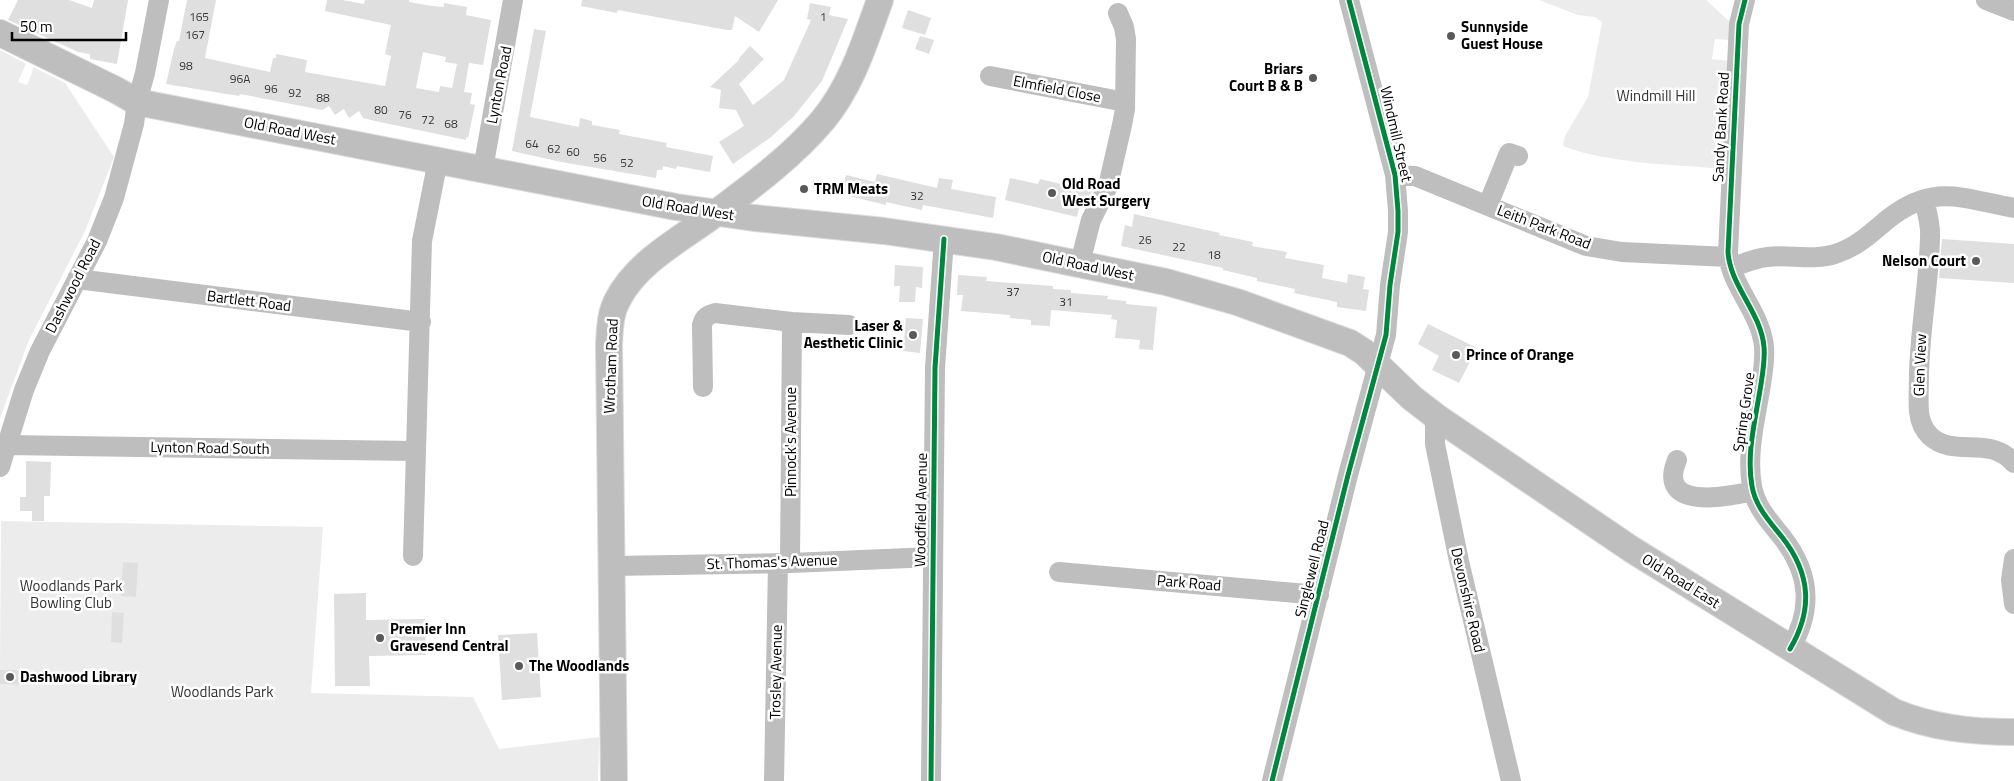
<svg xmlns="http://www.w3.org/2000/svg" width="2014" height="781" font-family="'Titillium Web',sans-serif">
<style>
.green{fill:#ececec}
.building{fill:#dfdfdf;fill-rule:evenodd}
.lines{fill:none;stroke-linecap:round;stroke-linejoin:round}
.major-casing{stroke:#dbdbdb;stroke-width:28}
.minor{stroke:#bebebe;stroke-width:20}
.major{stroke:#bebebe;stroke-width:26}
.cycleway-casing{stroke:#fff;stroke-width:8}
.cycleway{stroke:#00873e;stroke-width:5}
.poi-dot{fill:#595959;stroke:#fff;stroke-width:2}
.labels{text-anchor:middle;stroke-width:5;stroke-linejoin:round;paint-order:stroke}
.number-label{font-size:12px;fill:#383838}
.poi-label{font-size:15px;font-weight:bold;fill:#000;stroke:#fff;text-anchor:start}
.street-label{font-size:15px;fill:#000;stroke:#fff}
.park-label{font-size:15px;fill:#333;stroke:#fff}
</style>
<rect width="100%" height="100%" fill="#fff"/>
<path class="green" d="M 1539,0 L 1706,0 L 1728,20 L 1731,24 L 1730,40 L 1715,39 L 1712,59 L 1729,61 L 1722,169 C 1671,164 1610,164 1563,146 L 1565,136 L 1588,97 L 1602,22 L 1595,17 L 1578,15 Z
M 0,50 L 26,64 L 18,82 L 27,85 L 32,73 L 33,67 L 65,83 L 114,157 L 85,231 L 29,340 L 0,418 Z
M 1,521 L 323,527 L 311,693 L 473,697 L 499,749 L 599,737 L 598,781 L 0,781 L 0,684 L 19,685 L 19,670 L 0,670 Z"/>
<path class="building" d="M 18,0 L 69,0 L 92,8 L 94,0 L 128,0 L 117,64 L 90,59 L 90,54 L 78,52 L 8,20 Z
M 187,0 L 216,0 L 205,58 L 270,72 L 273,58 L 276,58 L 276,54 L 307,60 L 305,72 L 385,86 L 391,56 L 385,54 L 391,25 L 325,11 L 327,0 L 342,0 L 364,4 L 365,0 L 409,0 L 409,2 L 432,6 L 444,7 L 444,3 L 467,7 L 466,15 L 491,20 L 483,65 L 469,63 L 464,92 L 472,93 L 470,104 L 475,105 L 468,138 L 466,137 L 466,140 L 375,121 L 363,118 L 359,111 L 349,118 L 344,109 L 335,115 L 329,106 L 322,110 L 240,94 L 239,96 L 166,84 L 174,49 L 177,41 L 179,41 ZM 423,52 L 446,57 L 445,62 L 457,64 L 452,88 L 440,86 L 439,92 L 416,88 Z
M 582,0 L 778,0 L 759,32 L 735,16 L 732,30 L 727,30 L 618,10 L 617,13 L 581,6 Z
M 810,3 L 831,7 L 829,15 L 848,19 L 822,81 L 794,116 L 771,137 L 733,164 L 719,142 L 744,126 L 736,110 L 719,108 L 721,90 L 710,87 L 738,61 L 740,57 L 750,46 L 764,59 L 739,84 L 753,105 L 766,95 L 784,80 L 811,20 L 807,19 Z
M 908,10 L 931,18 L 925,35 L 902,28 Z
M 534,29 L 546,31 L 530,117 L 579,127 L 580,118 L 592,121 L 592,125 L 620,130 L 619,134 L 667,143 L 666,147 L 713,156 L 710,172 L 677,166 L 676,169 L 663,166 L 662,170 L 657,170 L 656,178 L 561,162 L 512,151 Z
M 920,36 L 934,40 L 929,54 L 915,49 Z
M 877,174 L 937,188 L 939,178 L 953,180 L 951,189 L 996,197 L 993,218 L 923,205 L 922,210 L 886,202 L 886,205 L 841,194 L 846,175 L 875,182 Z
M 1010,178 L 1038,184 L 1040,179 L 1065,185 L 1066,178 L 1095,185 L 1087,202 L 1081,200 L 1077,217 L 1005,200 Z
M 1134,214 L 1220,233 L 1219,235 L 1253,242 L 1252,246 L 1287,252 L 1285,258 L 1324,265 L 1322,278 L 1347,283 L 1348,274 L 1365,277 L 1363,289 L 1369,290 L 1366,311 L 1337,307 L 1337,302 L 1294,293 L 1295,289 L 1257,281 L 1257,278 L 1223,270 L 1223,268 L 1121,246 L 1125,225 L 1132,227 Z
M 1942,239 L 2014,244 L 2014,283 L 1939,278 Z
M 895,265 L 923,267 L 922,288 L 916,287 L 915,302 L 899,302 L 900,286 L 894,286 Z
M 958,275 L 987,277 L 986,281 L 1053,286 L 1053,289 L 1071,290 L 1071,293 L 1108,296 L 1107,299 L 1126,301 L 1126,304 L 1157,307 L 1153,350 L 1139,349 L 1140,340 L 1115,338 L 1117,320 L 1111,319 L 1112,315 L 1051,310 L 1050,326 L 1031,325 L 1031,320 L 1010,318 L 1010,315 L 961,311 L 963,295 L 957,295 Z
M 906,318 L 923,319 L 920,353 L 903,351 Z
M 1428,324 L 1477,348 L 1459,383 L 1432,370 L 1439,356 L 1418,344 Z
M 26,461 L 51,462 L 50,496 L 44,496 L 44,521 L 32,521 L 32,511 L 20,511 L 20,497 L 26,497 Z
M 123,562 L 138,563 L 136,597 L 121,596 Z
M 366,593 L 366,620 L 425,619 L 426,655 L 369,656 L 370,686 L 335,686 L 334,594 Z
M 112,612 L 124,613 L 122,643 L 111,642 Z
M 537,633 L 541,697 L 502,700 L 498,635 Z
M 0,670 L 20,670 L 19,685 L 0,684 Z
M 118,671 L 135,671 L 135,686 L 119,686 Z"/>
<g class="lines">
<defs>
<path id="major" d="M 0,33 L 116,90 L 137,102 L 676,207 L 754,218 L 884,231 L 996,247 L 1166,282 L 1237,302 L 1350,343 L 1364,352 L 1412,398 L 1438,418 L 1631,549 L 1894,712 C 1933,728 1972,732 2014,732
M 614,781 L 609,344 C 610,328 610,313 618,299 C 636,264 677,241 708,219 C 748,189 791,158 823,120 C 852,85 865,41 880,0"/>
</defs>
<use href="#major" class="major-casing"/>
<path class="minor" d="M 1745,0 L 1739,24 L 1728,252 C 1730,286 1761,312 1764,347 C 1765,359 1763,372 1761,384 C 1756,417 1746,453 1752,486 C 1755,506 1770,522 1782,537 C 1811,574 1813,610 1790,649
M 1986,0 L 2014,11
M 990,76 L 1125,102
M 483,169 L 513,0
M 1395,175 L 1415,176 L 1586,246 L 1622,252 L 1728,257
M 1924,200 C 1927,212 1931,225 1930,237 C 1929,283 1920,328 1919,374 C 1919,387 1918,400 1919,412 C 1920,421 1924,430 1930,436 C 1955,459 1988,434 2014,463
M 1488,205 L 1509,153 L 1518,156
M 1080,263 L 1091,220 L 1108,186 L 1122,125 L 1125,109 L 1126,39 L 1124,27 L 1118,13
M 1731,268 C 1742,264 1755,258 1767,257 C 1789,254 1813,261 1835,254 C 1857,247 1871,233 1888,219 C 1935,182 1963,199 2014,208
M 77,279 L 421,322
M 703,387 L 702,325 C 704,317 708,315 715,313 L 792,322 L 849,325
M 1438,418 L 1435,425 L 1435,444 L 1459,561 L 1511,781
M 6,445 L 415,451
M 1677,460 C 1656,511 1727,497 1753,491
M 0,467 L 24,390 L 40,351 L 97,241 L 114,198 L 134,124 L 137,102 L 145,73 L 159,0
M 413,556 L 422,241 L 438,160
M 2014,559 L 2011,580 L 2014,604
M 790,563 L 792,322
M 612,566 L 790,563 L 933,557
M 1059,572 L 1319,595
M 774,781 L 778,563
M 931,781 L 935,368 L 944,239
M 1272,781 L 1348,475 L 1386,335 L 1390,285 L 1398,232 L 1398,211 L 1395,175 L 1349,0"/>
<use href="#major" class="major"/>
<defs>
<path id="cycleway" d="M 1745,0 L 1739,24 L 1728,252 C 1730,286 1761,312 1764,347 C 1765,359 1763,372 1761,384 C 1756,417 1746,453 1752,486 C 1755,506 1770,522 1782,537 C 1811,574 1813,610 1790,649
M 931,781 L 935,368 L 944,239
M 1272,781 L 1348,475 L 1386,335 L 1390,285 L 1398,232 L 1398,211 L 1395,175 L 1349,0"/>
</defs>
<use href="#cycleway" class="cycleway-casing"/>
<use href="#cycleway" class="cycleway"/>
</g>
<g class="poi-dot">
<circle cx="1451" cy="36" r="5"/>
<circle cx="1313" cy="78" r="5"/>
<circle cx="804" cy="189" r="5"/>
<circle cx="1052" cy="193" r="5"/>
<circle cx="1976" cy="261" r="5"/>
<circle cx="913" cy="335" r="5"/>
<circle cx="1456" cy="355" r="5"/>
<circle cx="380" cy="638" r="5"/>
<circle cx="519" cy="666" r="5"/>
<circle cx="10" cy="677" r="5"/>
</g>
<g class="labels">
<g class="number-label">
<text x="199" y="21">165</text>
<text x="823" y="21">1</text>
<text x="195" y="39">167</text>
<text x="186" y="70">98</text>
<text x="240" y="83">96A</text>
<text x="271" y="93">96</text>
<text x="295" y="97">92</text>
<text x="323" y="102">88</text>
<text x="381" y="114">80</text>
<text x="405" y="119">76</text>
<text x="428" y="124">72</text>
<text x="451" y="128">68</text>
<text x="532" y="148">64</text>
<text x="554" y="153">62</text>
<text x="573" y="156">60</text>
<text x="600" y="162">56</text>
<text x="627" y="167">52</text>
<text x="917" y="200">32</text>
<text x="1145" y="244">26</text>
<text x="1179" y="251">22</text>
<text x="1214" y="259">18</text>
<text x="1013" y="296">37</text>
<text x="1066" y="306">31</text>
</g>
<g class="poi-label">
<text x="1461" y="32">Sunnyside<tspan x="1461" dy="17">Guest House</tspan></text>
<text x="1303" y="74" text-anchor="end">Briars<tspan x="1303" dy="17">Court B &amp; B</tspan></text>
<text x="1062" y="189">Old Road<tspan x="1062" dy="17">West Surgery</tspan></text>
<text x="814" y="194">TRM Meats</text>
<text x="1966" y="266" text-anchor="end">Nelson Court</text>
<text x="903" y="331" text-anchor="end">Laser &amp;<tspan x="903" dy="17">Aesthetic Clinic</tspan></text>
<text x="1466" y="360">Prince of Orange</text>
<text x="390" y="634">Premier Inn<tspan x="390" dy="17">Gravesend Central</tspan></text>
<text x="529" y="671">The Woodlands</text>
<text x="20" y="682">Dashwood Library</text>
</g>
<g class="street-label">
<text transform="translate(499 85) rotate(-79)" y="5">Lynton Road</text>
<text transform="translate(1057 89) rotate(11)" y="5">Elmfield Close</text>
<text transform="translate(1721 127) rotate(-87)" y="5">Sandy Bank Road</text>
<text transform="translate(290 131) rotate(11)" y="5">Old Road West</text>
<text transform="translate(1396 134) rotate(77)" y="5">Windmill Street</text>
<text transform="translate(688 208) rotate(9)" y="5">Old Road West</text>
<text transform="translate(1544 227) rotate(21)" y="5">Leith Park Road</text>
<text transform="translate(1088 266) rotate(12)" y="5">Old Road West</text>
<text transform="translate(73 286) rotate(-63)" y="5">Dashwood Road</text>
<text transform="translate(249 301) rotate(7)" y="5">Bartlett Road</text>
<text transform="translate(1920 365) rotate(-88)" y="5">Glen View</text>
<text transform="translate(611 366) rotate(-88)" y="5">Wrotham Road</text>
<text transform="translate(1744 412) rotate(-82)" y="5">Spring Grove</text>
<text transform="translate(791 442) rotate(-90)" y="5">Pinnock's Avenue</text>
<text transform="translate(210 448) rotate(1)" y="5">Lynton Road South</text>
<text transform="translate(921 510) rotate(-89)" y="5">Woodfield Avenue</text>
<text transform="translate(772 562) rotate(-2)" y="5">St. Thomas's Avenue</text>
<text transform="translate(1312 569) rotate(-76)" y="5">Singlewell Road</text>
<text transform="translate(1681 581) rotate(32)" y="5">Old Road East</text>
<text transform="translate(1189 583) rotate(5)" y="5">Park Road</text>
<text transform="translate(1468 600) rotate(77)" y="5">Devonshire Road</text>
<text transform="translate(776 672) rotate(-89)" y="5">Trosley Avenue</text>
</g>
<g class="park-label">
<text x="1656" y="101">Windmill Hill</text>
<text x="71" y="591">Woodlands Park<tspan x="71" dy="17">Bowling Club</tspan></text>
<text x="222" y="697">Woodlands Park</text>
</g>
</g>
<path d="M12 32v8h114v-8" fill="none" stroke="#000000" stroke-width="2.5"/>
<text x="20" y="32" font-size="15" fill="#000000" stroke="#ffffff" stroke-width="4" paint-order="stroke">50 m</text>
</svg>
